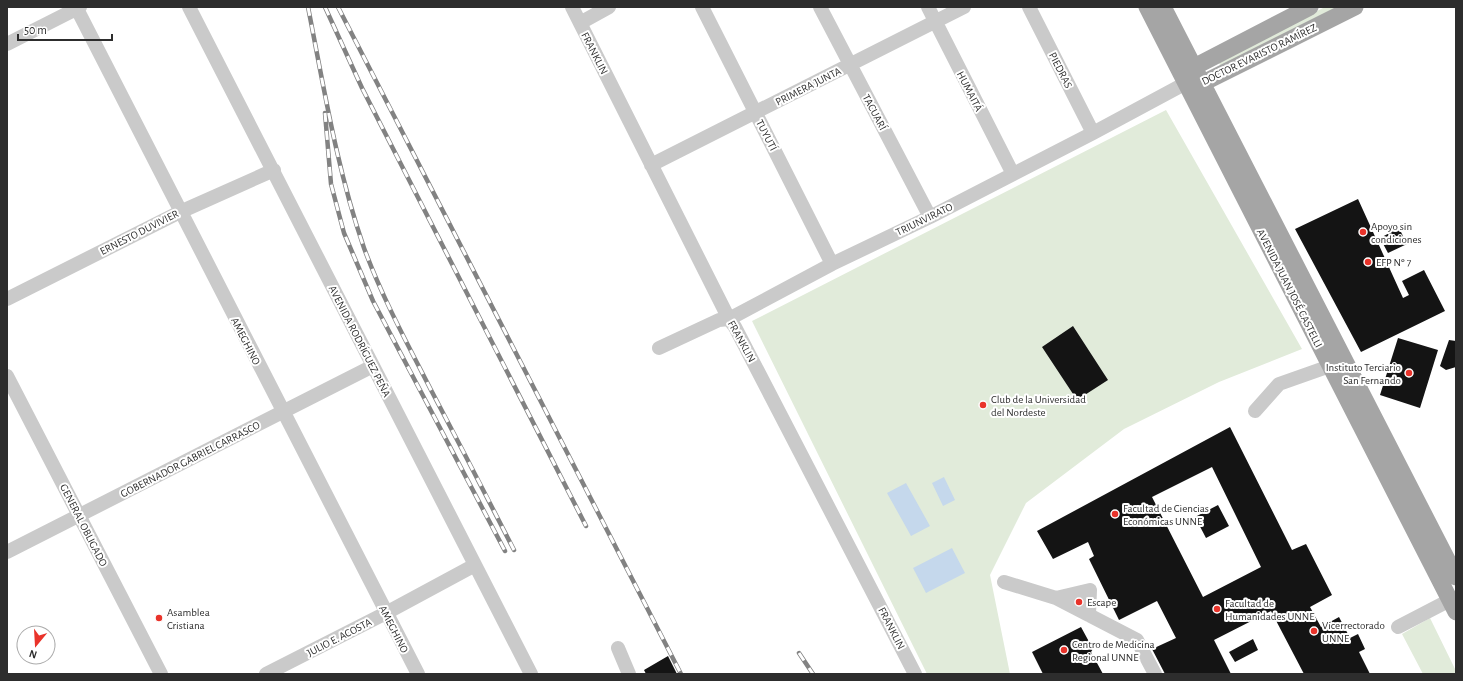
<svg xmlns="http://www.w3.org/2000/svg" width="1463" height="681" font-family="'Alegreya Sans',sans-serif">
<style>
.green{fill:#e1ebda}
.water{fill:#c5d8ec}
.building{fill:#141414;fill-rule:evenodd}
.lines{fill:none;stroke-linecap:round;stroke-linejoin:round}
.minor{stroke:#cacaca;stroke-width:14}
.major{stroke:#a5a5a5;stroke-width:17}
.rail-casing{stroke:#828282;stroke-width:4.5}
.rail{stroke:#fff;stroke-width:3;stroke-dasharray:9;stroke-linecap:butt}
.poi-dot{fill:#e9332a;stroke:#fff;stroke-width:1.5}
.labels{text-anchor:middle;stroke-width:4;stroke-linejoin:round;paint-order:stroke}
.street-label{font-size:11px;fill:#2d2d2d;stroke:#fff}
.poi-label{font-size:11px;fill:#2d2d2d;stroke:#fff;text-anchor:start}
</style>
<rect width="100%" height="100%" fill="#fff"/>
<path class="green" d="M 1325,7 L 1343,7 L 1222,69 L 1218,61 Z
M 1166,110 L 1302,349 L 1219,382 L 1124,429 L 1026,503 L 990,575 L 1010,674 L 927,674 L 752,321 Z
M 1430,618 L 1456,671 L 1456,674 L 1423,674 L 1402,634 Z"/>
<path class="water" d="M 944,477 L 955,500 L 943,506 L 932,483 Z
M 906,483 L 930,526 L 911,536 L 887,493 Z
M 952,548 L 965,573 L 926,593 L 913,568 Z"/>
<path class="building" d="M 1358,199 L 1403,298 L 1409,295 L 1402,281 L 1424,270 L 1445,311 L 1361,352 L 1295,229 Z
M 1399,228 L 1407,244 L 1388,253 L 1380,238 Z
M 1073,326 L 1108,380 L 1077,400 L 1042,347 Z
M 1398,338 L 1438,350 L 1420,408 L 1380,395 Z
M 1449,340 L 1456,341 L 1456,367 L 1446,370 L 1440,366 Z
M 1230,427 L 1292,550 L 1306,544 L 1332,595 L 1310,607 L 1321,627 L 1339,617 L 1350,638 L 1358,634 L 1365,649 L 1359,652 L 1370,674 L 1304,674 L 1271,611 L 1214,640 L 1231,674 L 1165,674 L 1152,649 L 1176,638 L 1157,601 L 1119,620 L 1089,559 L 1094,556 L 1088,542 L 1053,559 L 1037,531 ZM 1212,467 L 1261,567 L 1203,597 L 1152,497 Z
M 1218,505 L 1229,526 L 1206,538 L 1195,517 Z
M 1081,627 L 1093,649 L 1091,652 L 1103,674 L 1043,674 L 1032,652 Z
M 1253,639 L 1258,650 L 1235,662 L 1229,652 Z
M 668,656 L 677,674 L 646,674 L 644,670 Z"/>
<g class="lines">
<path class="minor" d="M 76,7 L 418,674
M 189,7 L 531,674
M 572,7 L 729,319 L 735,327 L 915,674
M 702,7 L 832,264
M 820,7 L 930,217
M 928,7 L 1013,174
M 1029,7 L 1093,133
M 580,23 L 609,7
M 7,44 L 80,7
M 651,165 L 964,7
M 7,299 L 180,212 L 274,170
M 659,348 L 719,320 L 729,319 L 832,264 L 930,217 L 1093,133 L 1186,83 L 1195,84
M 7,376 L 161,674
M 1255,411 L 1279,384 L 1330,366
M 7,552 L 373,366
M 1004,582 L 1056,598 L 1137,640 L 1155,674
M 1056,598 L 1090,590 L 1089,615
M 1398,627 L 1450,600
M 618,648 L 629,674
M 266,674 L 386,613 L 475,565"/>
<path class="major" d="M 1147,7 L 1456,612
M 1163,7 L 1456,577
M 1189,77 L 1194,67 L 1310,7
M 1201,84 L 1355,7"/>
<defs>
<path id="rail" d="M 308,7 C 324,88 337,170 364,248 C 382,297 407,343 431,390 C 459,443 487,497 514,550
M 325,7 L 362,88 L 586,526
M 338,7 L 681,674
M 325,113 L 331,184 L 344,233 L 373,301 L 505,551
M 799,653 L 813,674"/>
</defs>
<use href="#rail" class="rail-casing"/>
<use href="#rail" class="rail"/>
</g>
<g class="poi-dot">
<circle cx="1363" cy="232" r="4"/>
<circle cx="1368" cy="262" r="4"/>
<circle cx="1409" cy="373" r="4"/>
<circle cx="983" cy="405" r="4"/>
<circle cx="1115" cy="514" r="4"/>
<circle cx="1079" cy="602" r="4"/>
<circle cx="1217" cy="609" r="4"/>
<circle cx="159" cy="618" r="4"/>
<circle cx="1314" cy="631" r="4"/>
<circle cx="1064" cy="650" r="4"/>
</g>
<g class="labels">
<g class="street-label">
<text transform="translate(595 53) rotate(63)" y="4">FRANKLIN</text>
<text transform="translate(1259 54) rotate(-26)" y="4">DOCTOR EVARISTO RAMÍREZ</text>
<text transform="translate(1061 70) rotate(63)" y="4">PIEDRAS</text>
<text transform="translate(808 86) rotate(-27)" y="4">PRIMERA JUNTA</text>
<text transform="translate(970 91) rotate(63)" y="4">HUMAITÁ</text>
<text transform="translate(875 112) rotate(62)" y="4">TACUARÍ</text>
<text transform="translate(767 135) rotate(63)" y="4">TUYUTÍ</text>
<text transform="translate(924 219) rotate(-26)" y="4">TRIUNVIRATO</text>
<text transform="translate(139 232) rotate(-27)" y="4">ERNESTO DUVIVIER</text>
<text transform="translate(1290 288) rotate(63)" y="4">AVENIDA JUAN JOSÉ CASTELLI</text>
<text transform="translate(246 341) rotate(63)" y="4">AMEGHINO</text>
<text transform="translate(360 341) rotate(63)" y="4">AVENIDA RODRÍGUEZ PEÑA</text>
<text transform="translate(742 341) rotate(61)" y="4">FRANKLIN</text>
<text transform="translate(190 459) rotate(-27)" y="4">GOBERNADOR GABRIEL CARRASCO</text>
<text transform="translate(84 525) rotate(63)" y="4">GENERAL OBLIGADO</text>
<text transform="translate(892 628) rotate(63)" y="4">FRANKLIN</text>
<text transform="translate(394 629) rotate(63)" y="4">AMEGHINO</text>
<text transform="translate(339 637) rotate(-27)" y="4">JULIO E. ACOSTA</text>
</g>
<g class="poi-label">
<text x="1371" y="230">Apoyo sin<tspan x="1371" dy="13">condiciones</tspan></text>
<text x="1376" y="266">EFP Nº 7</text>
<text x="1401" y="371" text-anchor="end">Instituto Terciario<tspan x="1401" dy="13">San Fernando</tspan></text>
<text x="991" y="403">Club de la Universidad<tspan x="991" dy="13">del Nordeste</tspan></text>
<text x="1123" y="512">Facultad de Ciencias<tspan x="1123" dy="13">Económicas UNNE</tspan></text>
<text x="1087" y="606">Escape</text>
<text x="1225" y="607">Facultad de<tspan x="1225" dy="13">Humanidades UNNE</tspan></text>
<text x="167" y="616">Asamblea<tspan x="167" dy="13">Cristiana</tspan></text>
<text x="1322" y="629">Vicerrectorado<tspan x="1322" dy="13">UNNE</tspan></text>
<text x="1072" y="648">Centro de Medicina<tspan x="1072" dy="13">Regional UNNE</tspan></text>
</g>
</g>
<rect width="1463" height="681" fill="none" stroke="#2d2d2d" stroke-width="16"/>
<g transform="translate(36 645) rotate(198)"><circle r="19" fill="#ffffff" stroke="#ababab"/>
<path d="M0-3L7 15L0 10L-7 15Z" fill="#e9332a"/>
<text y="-6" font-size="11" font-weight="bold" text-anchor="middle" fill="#2d2d2d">N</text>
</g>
<path d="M18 34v6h94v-6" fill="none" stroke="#2d2d2d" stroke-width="2"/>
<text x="24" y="34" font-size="12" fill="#2d2d2d" stroke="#ffffff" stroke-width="3" paint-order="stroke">50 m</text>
</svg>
